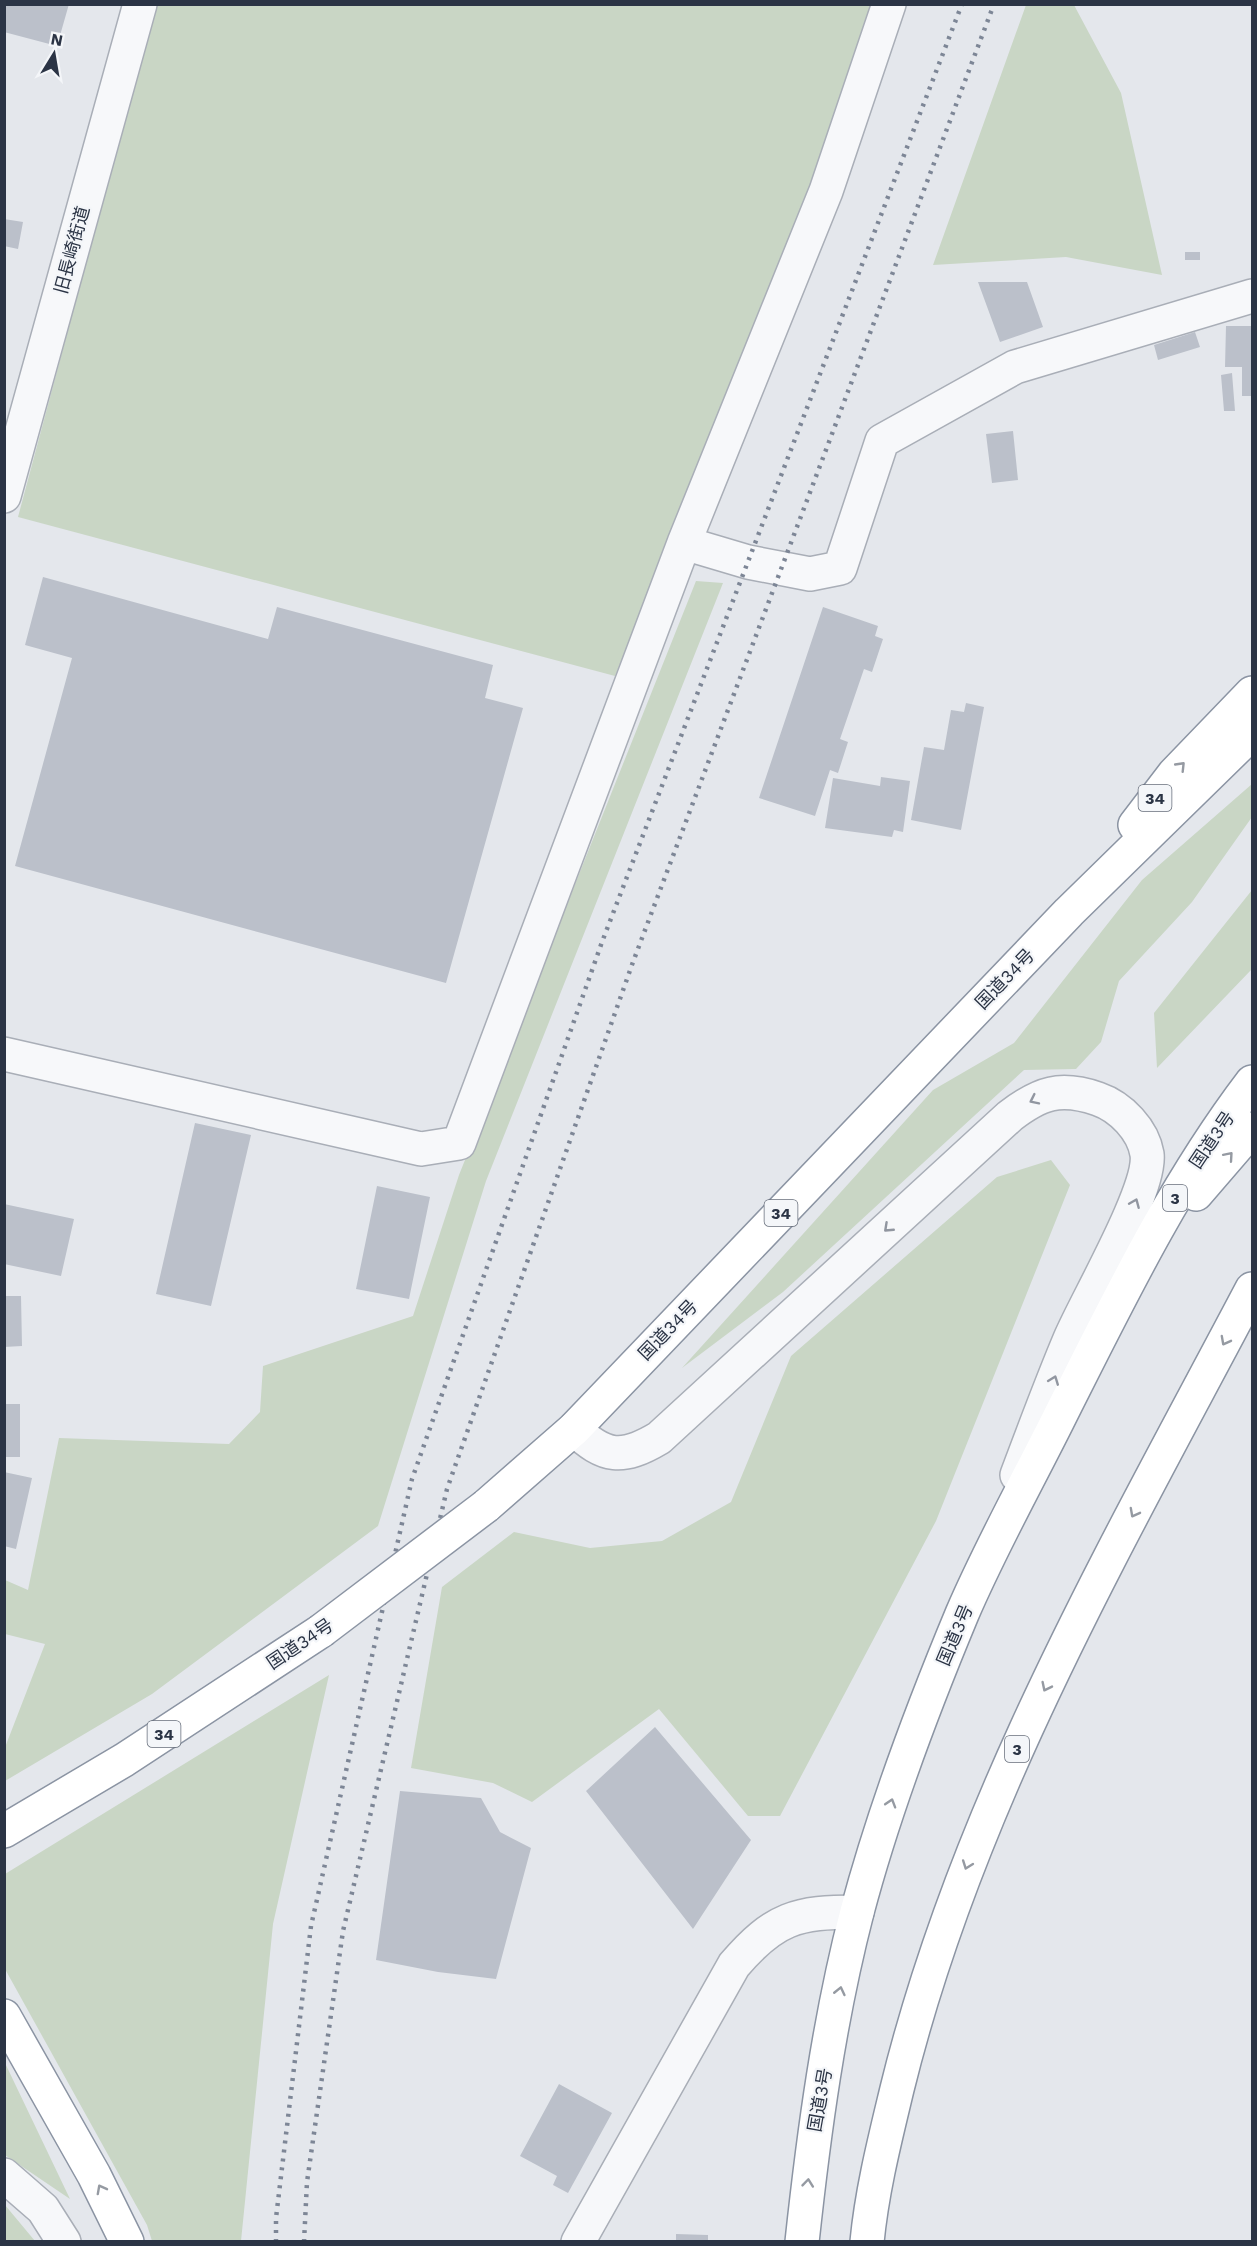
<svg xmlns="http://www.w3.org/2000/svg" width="1257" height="2246" font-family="'Work Sans','Noto Sans JP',sans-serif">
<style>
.green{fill:#c9d6c5}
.building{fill:#bbc0ca}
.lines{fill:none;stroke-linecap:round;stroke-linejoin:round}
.minor-casing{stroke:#a9aeb7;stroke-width:36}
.trunk-casing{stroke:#8b94a3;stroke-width:36}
.motorway-casing{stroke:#8b94a3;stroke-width:36}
.minor{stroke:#f7f8fa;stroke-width:33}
.trunk{stroke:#fff;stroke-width:33}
.motorway{stroke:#fff;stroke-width:33}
.rail{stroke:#7d8696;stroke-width:4.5;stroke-dasharray:3 6;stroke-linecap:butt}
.trunk-bridge-casing{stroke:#8b94a3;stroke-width:36;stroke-linecap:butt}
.trunk-bridge{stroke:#fff;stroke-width:33}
.oneway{stroke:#959aa2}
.oneway2{stroke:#9196a0}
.labels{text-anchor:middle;stroke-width:4.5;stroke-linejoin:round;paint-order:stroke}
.shield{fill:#f4f6f9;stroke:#676e7b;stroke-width:1.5}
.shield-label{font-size:16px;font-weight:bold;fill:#2b3445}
.street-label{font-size:18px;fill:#2b3445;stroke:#f4f6f9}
</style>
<rect width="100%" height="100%" fill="#e4e7ec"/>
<path class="green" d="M 155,5 L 875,5 L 805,208 L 615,676 L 18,517 Z
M 1026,5 L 1074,5 L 1121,93 L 1162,275 L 1066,257 L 933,265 Z
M 696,581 L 723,583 L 486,1181 L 378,1526 L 152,1694 L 5,1781 L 4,1750 L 45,1644 L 5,1634 L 5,1580 L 28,1590 L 59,1438 L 229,1444 L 260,1412 L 263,1366 L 413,1316 L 459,1175 Z
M 1252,784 L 1252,817 L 1192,902 L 1119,981 L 1101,1042 L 1076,1069 L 1024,1070 L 783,1292 L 682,1368 L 933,1090 L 1014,1043 L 1142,880 Z
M 1252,890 L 1252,969 L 1157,1068 L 1154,1013 Z
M 1051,1160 L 1070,1185 L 936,1521 L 780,1816 L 748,1816 L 659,1709 L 532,1802 L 493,1783 L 411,1768 L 442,1587 L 514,1532 L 590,1548 L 662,1541 L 731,1502 L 791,1356 L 997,1177 Z
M 329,1675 L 273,1924 L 241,2241 L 152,2241 L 147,2225 L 5,1969 L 5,1874 Z
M 4,2063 L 5,2063 L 70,2199 L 5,2155 Z
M 4,2205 L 5,2205 L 35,2241 L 5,2241 Z"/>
<path class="building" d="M 4,4 L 69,4 L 57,46 L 4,32 Z
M 4,219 L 23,222 L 18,249 L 4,246 Z
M 1185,252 L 1200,252 L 1200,260 L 1185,260 Z
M 978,282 L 1027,282 L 1043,327 L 1000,342 Z
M 1226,326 L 1252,326 L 1252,396 L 1242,396 L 1242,367 L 1225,367 Z
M 1195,332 L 1200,347 L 1158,360 L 1154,345 Z
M 1232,373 L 1235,411 L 1224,411 L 1221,375 Z
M 1013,431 L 1018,480 L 992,483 L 986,434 Z
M 43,577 L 268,639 L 277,607 L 493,665 L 485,698 L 523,708 L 446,983 L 15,866 L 72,658 L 25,645 Z
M 823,607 L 878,626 L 875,636 L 883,639 L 872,672 L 864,669 L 840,739 L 848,742 L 838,773 L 830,770 L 815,816 L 759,798 Z
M 966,703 L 984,707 L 961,830 L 911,820 L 924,747 L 944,750 L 951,710 L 964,712 Z
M 881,777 L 910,781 L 903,832 L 894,830 L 892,837 L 825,828 L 833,778 L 880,786 Z
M 195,1123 L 251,1135 L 211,1306 L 156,1294 Z
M 377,1186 L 430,1197 L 409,1299 L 356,1289 Z
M 4,1204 L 74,1219 L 61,1276 L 4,1264 Z
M 4,1296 L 21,1296 L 22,1346 L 4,1347 Z
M 4,1404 L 20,1404 L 20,1457 L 4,1457 Z
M 4,1472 L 32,1478 L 16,1549 L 4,1546 Z
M 655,1727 L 751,1840 L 693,1929 L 586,1791 Z
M 400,1791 L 481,1798 L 500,1832 L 531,1848 L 496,1979 L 438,1972 L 376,1960 Z
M 559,2084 L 612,2113 L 568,2193 L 553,2185 L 557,2176 L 520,2156 Z
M 676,2234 L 708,2235 L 708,2242 L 676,2242 Z"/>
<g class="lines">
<defs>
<path id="minor" d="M 4,496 L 140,4
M 684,543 L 748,562 L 810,574 L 840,568 L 882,441 L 1015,367 L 1252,296
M 4,1054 L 421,1149 L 459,1143 L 684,543 L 826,191 L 889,4
M 574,1429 C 605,1458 622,1460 659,1438 L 1010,1116 C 1040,1093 1060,1086 1098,1099 C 1121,1107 1143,1130 1147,1154 C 1152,1189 1086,1301 1070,1339 C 1051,1384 1034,1430 1017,1475
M 4,2175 L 43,2209 L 64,2242
M 578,2242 L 734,1965 C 774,1918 797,1912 857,1912"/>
<path id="trunk" d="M 1135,825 L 1174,774 L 1252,693
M 1196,1194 L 1252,1129
M 486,1506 L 574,1429 L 1069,912 L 1252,733
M 4,1831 L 124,1760 L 321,1631
M 802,2242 C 814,2131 829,2020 857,1912 C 884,1810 922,1710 962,1614 C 992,1544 1030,1477 1063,1410 C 1120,1297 1175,1183 1252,1082
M 867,2242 C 872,2190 885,2139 897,2089 C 967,1803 1116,1547 1252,1289"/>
<path id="motorway" d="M 4,2016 L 94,2175 L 127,2242"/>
</defs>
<use href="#minor" class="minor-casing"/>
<use href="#trunk" class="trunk-casing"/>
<use href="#motorway" class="motorway-casing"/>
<use href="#minor" class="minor"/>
<use href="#trunk" class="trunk"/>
<use href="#motorway" class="motorway"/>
<path class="rail" d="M 276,2242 L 276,2218 L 311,1926 L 412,1479 L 602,942 L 962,4
M 304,2242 L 307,2182 L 343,1931 L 447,1489 L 633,962 L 994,4"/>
<defs>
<path id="trunk-bridge" d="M 321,1631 L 486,1506"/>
</defs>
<use href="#trunk-bridge" class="trunk-bridge-casing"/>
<use href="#trunk-bridge" class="trunk-bridge"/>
</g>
<defs><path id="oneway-chevron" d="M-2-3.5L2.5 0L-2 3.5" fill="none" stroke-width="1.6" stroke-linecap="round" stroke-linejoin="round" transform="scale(1.5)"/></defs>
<g class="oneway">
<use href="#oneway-chevron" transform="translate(1181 766) rotate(-46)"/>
<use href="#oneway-chevron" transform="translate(1229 1156) rotate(-49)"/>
<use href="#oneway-chevron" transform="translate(1225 1341) rotate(118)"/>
<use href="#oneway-chevron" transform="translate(1134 1513) rotate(118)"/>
<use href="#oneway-chevron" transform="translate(1046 1687) rotate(116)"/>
<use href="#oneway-chevron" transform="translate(891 1803) rotate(-73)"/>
<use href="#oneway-chevron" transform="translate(967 1865) rotate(110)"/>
<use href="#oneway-chevron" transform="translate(840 1991) rotate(-77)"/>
<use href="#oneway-chevron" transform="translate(808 2183) rotate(-84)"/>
<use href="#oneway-chevron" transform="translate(101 2189) rotate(-118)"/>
</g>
<g class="oneway2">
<use href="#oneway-chevron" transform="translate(1034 1100) rotate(154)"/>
<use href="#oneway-chevron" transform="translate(1135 1203) rotate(-67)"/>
<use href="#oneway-chevron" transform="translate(888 1228) rotate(137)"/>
<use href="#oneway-chevron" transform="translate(1054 1380) rotate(-69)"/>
</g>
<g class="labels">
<g class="shield">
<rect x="1138.5" y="785" width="33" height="26" rx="4.5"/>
<rect x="1163" y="1185" width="24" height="26" rx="4.5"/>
<rect x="764.5" y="1200" width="33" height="26" rx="4.5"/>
<rect x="147.5" y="1721" width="33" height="26" rx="4.5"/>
<rect x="1005" y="1736" width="24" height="26" rx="4.5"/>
</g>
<g class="shield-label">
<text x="1155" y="804">34</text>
<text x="1175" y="1204">3</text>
<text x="781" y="1219">34</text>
<text x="164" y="1740">34</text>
<text x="1017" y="1755">3</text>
</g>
<g class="street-label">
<text transform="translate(72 250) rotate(-75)" y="6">旧長崎街道</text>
<text transform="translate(1005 979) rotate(-46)" y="6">国道34号</text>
<text transform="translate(1212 1140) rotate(-56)" y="6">国道3号</text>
<text transform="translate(668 1330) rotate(-46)" y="6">国道34号</text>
<text transform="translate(955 1635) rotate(-67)" y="6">国道3号</text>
<text transform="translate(300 1644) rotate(-34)" y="6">国道34号</text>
<text transform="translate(820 2100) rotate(-80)" y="6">国道3号</text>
</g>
</g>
<rect width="1257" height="2246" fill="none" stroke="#2b3445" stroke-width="12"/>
<g transform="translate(54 54) rotate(11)" stroke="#f4f6f9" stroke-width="4.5" paint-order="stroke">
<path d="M0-4.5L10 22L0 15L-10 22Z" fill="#2b3445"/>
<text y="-9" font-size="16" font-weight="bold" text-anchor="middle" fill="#2b3445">N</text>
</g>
</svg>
